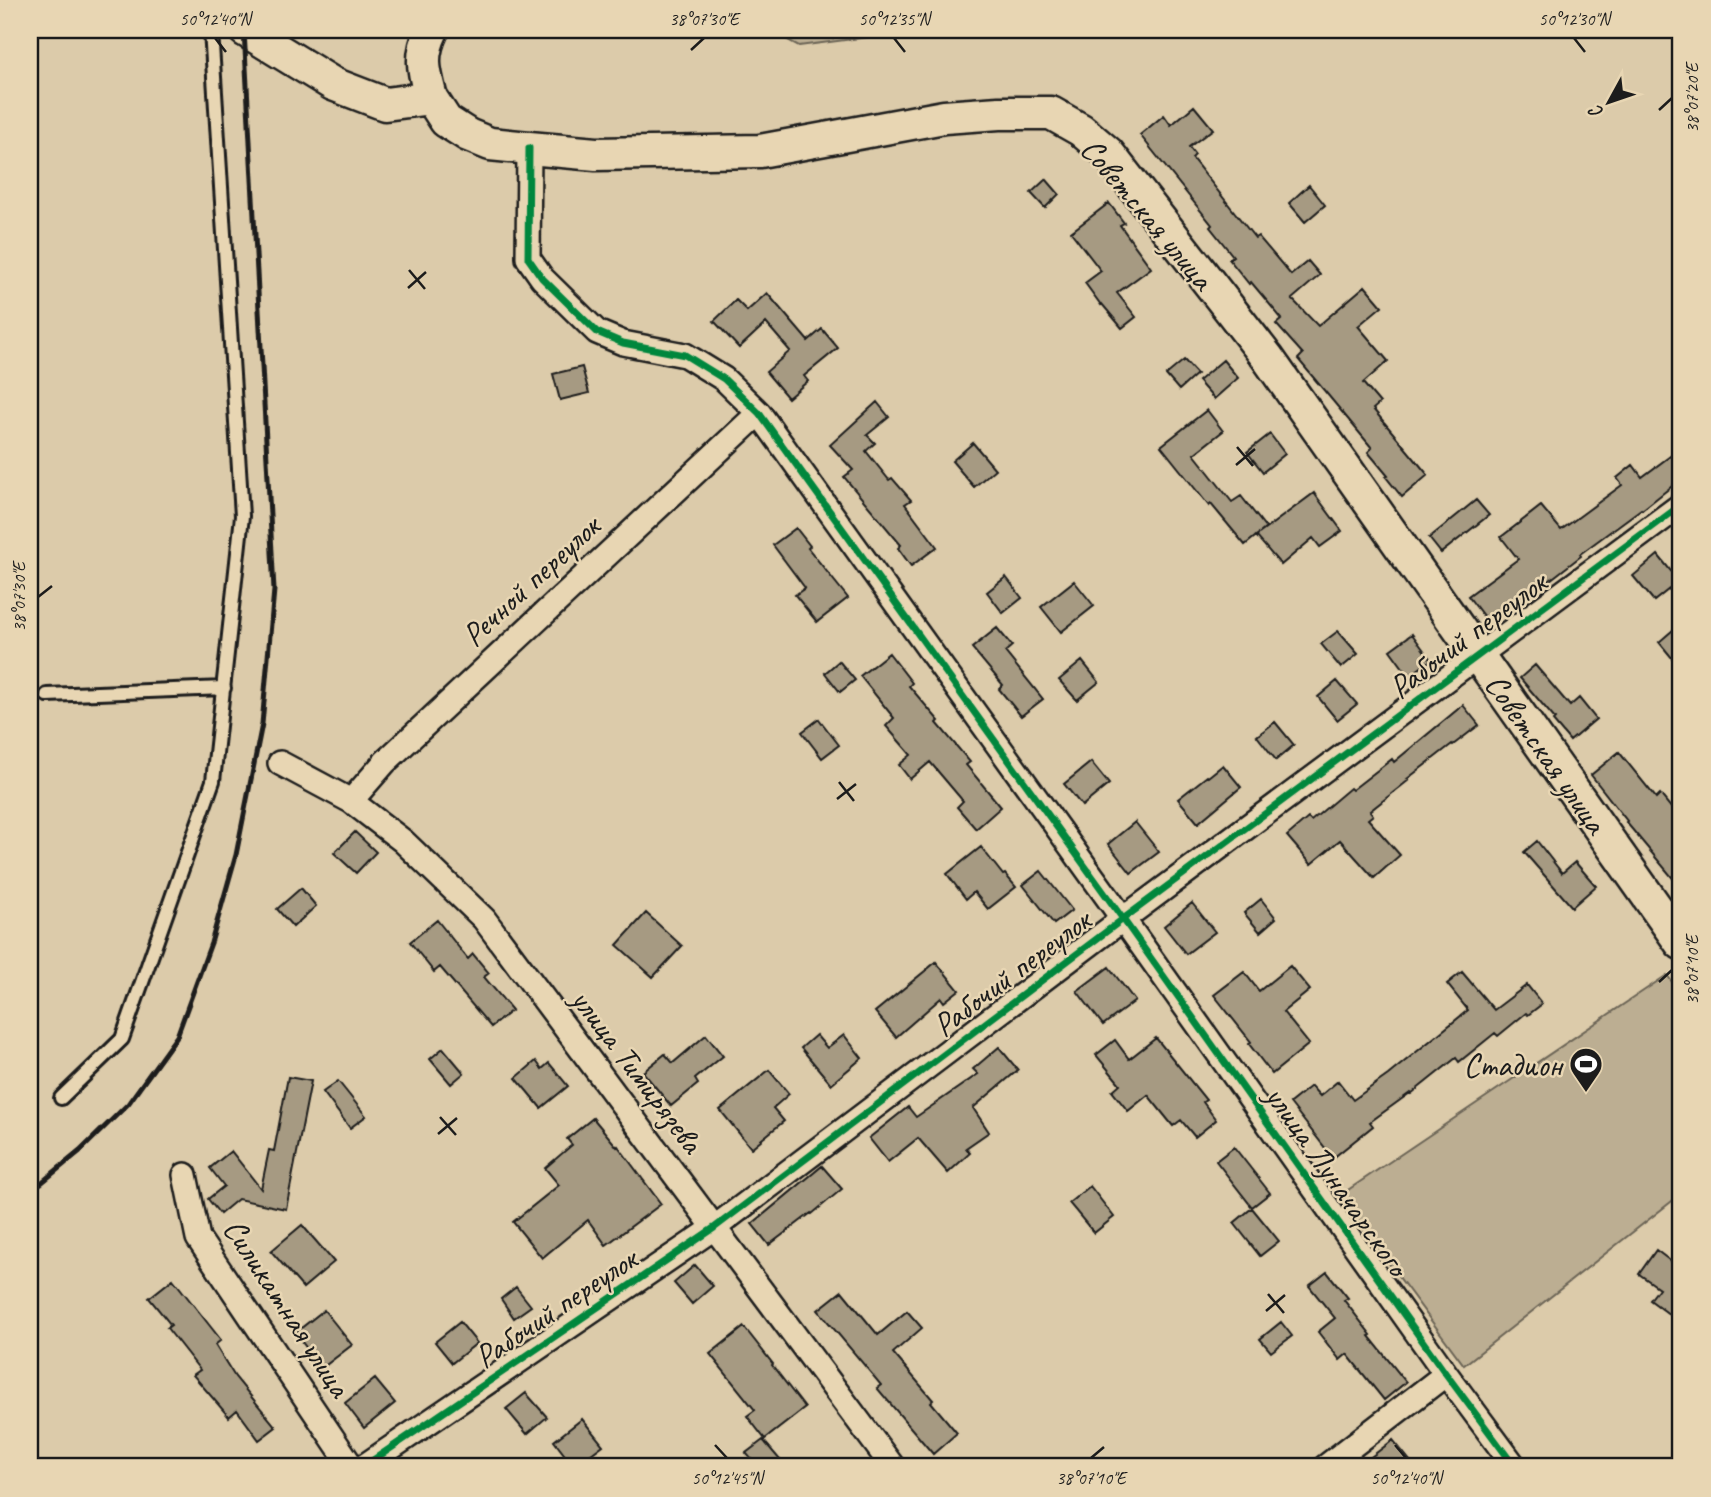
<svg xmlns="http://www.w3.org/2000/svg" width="1711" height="1497" font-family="Caveat,sans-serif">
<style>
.green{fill:#bcae92;stroke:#6c6557;stroke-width:2}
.building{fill:#a69a82;stroke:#1c1c1c;stroke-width:2}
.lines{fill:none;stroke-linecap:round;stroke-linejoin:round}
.lane-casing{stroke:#1c1c1c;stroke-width:18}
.street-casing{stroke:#1c1c1c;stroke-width:28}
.secondary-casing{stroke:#1c1c1c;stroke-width:37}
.lane{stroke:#e8d6b3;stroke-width:12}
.street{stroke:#e8d6b3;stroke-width:23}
.secondary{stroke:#e8d6b3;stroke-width:32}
.rail{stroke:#1c1c1c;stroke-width:5}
.cycleway-casing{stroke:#e8d6b3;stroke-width:11}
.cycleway{stroke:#00873e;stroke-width:7}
.ticks{fill:none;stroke:#1c1c1c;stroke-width:2.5}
.labels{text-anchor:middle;stroke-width:5;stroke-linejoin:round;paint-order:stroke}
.street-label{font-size:33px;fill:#1c1c1c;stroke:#e8d6b3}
.poi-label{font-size:33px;fill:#1c1c1c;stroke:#e8d6b3;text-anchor:end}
.neatline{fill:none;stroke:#1c1c1c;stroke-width:2.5}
.ticks-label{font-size:18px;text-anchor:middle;fill:#1c1c1c}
</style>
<rect width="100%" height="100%" fill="#dccbaa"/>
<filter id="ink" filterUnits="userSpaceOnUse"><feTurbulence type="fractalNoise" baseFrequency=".0143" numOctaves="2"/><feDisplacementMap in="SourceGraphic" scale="14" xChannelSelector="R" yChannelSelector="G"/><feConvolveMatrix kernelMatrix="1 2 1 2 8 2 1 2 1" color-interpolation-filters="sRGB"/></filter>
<g filter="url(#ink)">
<path class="green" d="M 769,30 L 922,30 L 799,46 Z
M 1667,975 L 1681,994 L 1681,1194 L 1464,1365 L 1339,1196 Z"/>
<path class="building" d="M 1194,106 L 1213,129 L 1189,147 L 1195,155 L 1192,158 L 1255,238 L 1258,236 L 1291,275 L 1308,261 L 1320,275 L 1292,299 L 1318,326 L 1365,286 L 1382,306 L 1358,326 L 1388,361 L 1363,383 L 1380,403 L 1373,409 L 1428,475 L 1402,497 L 1386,477 L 1388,476 L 1368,452 L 1372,448 L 1298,359 L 1303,354 L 1276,324 L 1282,319 L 1251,282 L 1249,284 L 1229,259 L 1233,256 L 1210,227 L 1212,225 L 1140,135 L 1164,115 L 1171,125 Z
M 1046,179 L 1059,194 L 1045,208 L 1031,193 Z
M 1309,185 L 1325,205 L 1305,222 L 1289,203 Z
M 1109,203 L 1124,223 L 1120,225 L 1151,268 L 1117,293 L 1136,317 L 1122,328 L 1102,304 L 1101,305 L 1085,283 L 1101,271 L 1071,232 Z
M 767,293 L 808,341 L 822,329 L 838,348 L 804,376 L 808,381 L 788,398 L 766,372 L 790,351 L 766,323 L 739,348 L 714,321 L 736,300 L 747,311 Z
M 1184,360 L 1197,374 L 1179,390 L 1166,375 Z
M 1223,360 L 1238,378 L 1214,399 L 1198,381 Z
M 582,367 L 589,393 L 560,400 L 553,374 Z
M 877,402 L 889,417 L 867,435 L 875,443 L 866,451 L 889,480 L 892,478 L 911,500 L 905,504 L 937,547 L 911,566 L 898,548 L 901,545 L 844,477 L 853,470 L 830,445 Z
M 1207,410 L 1223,431 L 1194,454 L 1232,502 L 1241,496 L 1266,528 L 1245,545 L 1211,504 L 1209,506 L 1161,446 Z
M 1270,434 L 1285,454 L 1263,472 L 1247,452 Z
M 973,443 L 995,469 L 974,487 L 952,461 Z
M 1681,448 L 1681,479 L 1642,510 L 1641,509 L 1580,554 L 1581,556 L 1541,587 L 1538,584 L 1487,621 L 1468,596 L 1518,559 L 1501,537 L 1541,506 L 1561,530 L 1622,485 L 1617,478 L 1633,465 L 1642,477 Z
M 1314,493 L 1342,531 L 1320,547 L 1313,538 L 1281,565 L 1256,536 Z
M 1476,500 L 1489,515 L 1441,553 L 1429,538 Z
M 796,528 L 810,546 L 808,548 L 848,598 L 817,622 L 795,595 L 805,588 L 773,545 Z
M 1658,555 L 1679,581 L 1654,601 L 1633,576 Z
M 1006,577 L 1022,598 L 1003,613 L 987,592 Z
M 1074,581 L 1094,606 L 1061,632 L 1041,607 Z
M 997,628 L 1012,646 L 1005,652 L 1043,699 L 1021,716 L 999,689 L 1003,685 L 972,648 Z
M 1673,630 L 1681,640 L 1681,669 L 1659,642 Z
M 1338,631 L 1358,654 L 1341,668 L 1321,644 Z
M 1412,634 L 1431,660 L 1409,676 L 1390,650 Z
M 889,653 L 912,683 L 909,686 L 939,721 L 937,723 L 970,762 L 966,765 L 1001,807 L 976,829 L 957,807 L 963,801 L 930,762 L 910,779 L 899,765 L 911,755 L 886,726 L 894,718 L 860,676 Z
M 839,661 L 855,680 L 840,692 L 825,673 Z
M 1082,661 L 1099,682 L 1077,700 L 1059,680 Z
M 1535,665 L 1570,706 L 1579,698 L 1596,719 L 1570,741 L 1553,721 L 1555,719 L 1520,678 Z
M 1337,681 L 1357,704 L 1337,720 L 1318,697 Z
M 1463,705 L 1479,725 L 1453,745 L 1452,744 L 1407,779 L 1409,780 L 1370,811 L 1373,815 L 1368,819 L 1400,855 L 1374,878 L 1340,840 L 1311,864 L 1287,836 L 1308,818 L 1311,821 L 1350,788 L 1352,790 L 1392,759 L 1394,762 Z
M 819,719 L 839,745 L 822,758 L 802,732 Z
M 1275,722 L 1294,745 L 1276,760 L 1257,736 Z
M 1619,752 L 1656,798 L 1660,794 L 1681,820 L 1681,888 L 1626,822 L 1627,821 L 1591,775 Z
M 1091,762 L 1109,784 L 1082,806 L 1064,784 Z
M 1223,765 L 1241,787 L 1198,823 L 1178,799 L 1207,776 L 1208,777 Z
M 1135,822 L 1159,852 L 1131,873 L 1108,844 Z
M 355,832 L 376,852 L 356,873 L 334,853 Z
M 1537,841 L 1562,873 L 1575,862 L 1596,886 L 1572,907 L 1524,852 Z
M 981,847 L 1003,875 L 1005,874 L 1016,887 L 988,909 L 974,892 L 966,899 L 947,874 Z
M 1041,871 L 1072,910 L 1054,924 L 1023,885 Z
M 301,888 L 316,906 L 293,927 L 277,909 Z
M 1261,899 L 1276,918 L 1260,932 L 1244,913 Z
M 1192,903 L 1215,932 L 1186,954 L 1164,926 Z
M 646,913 L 682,946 L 653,977 L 617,945 Z
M 437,920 L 468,959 L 473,954 L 489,973 L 484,977 L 512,1010 L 491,1027 L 440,967 L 434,972 L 410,942 Z
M 936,962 L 959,990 L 944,1002 L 941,998 L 896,1037 L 875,1012 Z
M 1290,966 L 1310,990 L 1283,1012 L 1309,1044 L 1272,1074 L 1249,1044 L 1251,1042 L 1214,995 L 1244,972 L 1259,991 Z
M 1109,967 L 1135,1001 L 1103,1025 L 1077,991 Z
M 1462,972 L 1494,1010 L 1527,985 L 1542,1004 L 1528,1015 L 1526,1013 L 1498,1036 L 1495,1033 L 1459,1062 L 1456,1058 L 1411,1094 L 1410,1093 L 1370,1122 L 1373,1126 L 1333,1158 L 1290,1103 L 1311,1086 L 1320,1096 L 1338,1081 L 1353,1100 L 1388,1075 L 1468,1010 L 1447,984 Z
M 706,1035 L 723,1056 L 695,1079 L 698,1084 L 671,1106 L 643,1072 L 665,1054 L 673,1063 Z
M 816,1035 L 827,1048 L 844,1035 L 862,1058 L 831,1084 L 801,1048 Z
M 1156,1038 L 1206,1100 L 1203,1102 L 1216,1120 L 1195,1137 L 1181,1120 L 1173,1126 L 1148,1095 L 1128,1111 L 1112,1091 L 1120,1084 L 1096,1055 L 1115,1040 L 1129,1059 Z
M 999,1047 L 1018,1070 L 973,1108 L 989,1132 L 966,1148 L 970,1153 L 948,1173 L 918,1138 L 888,1162 L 869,1138 L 908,1107 L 916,1117 L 978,1074 L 973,1069 Z
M 443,1048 L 464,1073 L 451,1084 L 430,1059 Z
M 536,1061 L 542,1069 L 549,1063 L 568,1086 L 541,1108 L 516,1078 Z
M 769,1070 L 789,1094 L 773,1108 L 784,1121 L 751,1148 L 720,1110 Z
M 288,1077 L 311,1081 L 286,1209 L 238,1199 L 220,1214 L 208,1199 L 224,1186 L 210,1168 L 231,1151 L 261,1189 L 269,1150 L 274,1151 Z
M 338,1081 L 366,1116 L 350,1128 L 323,1092 Z
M 593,1118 L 617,1147 L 618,1146 L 661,1204 L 606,1245 L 588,1220 L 542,1258 L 513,1222 L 559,1185 L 545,1168 L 572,1145 L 567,1139 Z
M 1234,1147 L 1270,1193 L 1252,1207 L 1216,1161 Z
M 822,1166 L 842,1189 L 812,1214 L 811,1213 L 769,1245 L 752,1224 Z
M 1090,1186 L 1114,1217 L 1094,1233 L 1069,1203 Z
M 1252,1208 L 1279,1241 L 1260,1256 L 1234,1223 Z
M 302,1225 L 334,1262 L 303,1288 L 271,1251 Z
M 1656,1250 L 1681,1269 L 1681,1323 L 1650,1300 L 1659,1288 L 1639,1274 Z
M 695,1265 L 713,1286 L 692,1304 L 674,1283 Z
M 1327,1272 L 1348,1298 L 1344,1300 L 1371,1335 L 1369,1336 L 1406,1382 L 1384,1400 L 1347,1354 L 1340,1360 L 1318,1332 L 1335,1318 L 1309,1286 Z
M 173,1279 L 221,1340 L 215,1345 L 235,1377 L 276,1427 L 259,1440 L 237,1410 L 229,1417 L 193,1375 L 200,1370 L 167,1328 L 171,1325 L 149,1298 Z
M 516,1287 L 531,1306 L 514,1318 L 501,1299 Z
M 842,1291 L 878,1335 L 907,1311 L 922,1328 L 893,1353 L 933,1400 L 931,1402 L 957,1433 L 933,1454 L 877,1388 L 881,1385 L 818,1310 Z
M 324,1310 L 352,1345 L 322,1368 L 295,1333 Z
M 460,1322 L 477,1343 L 452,1363 L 435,1342 Z
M 1281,1322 L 1292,1336 L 1271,1352 L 1260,1339 Z
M 744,1327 L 773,1364 L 772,1365 L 805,1408 L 765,1439 L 747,1416 L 755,1410 L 710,1354 Z
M 375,1379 L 395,1403 L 364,1428 L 345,1403 Z
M 526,1393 L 547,1417 L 527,1434 L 506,1409 Z
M 582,1419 L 603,1445 L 574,1467 L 554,1441 Z
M 763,1440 L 786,1467 L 758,1467 L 746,1453 Z
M 1393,1440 L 1415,1467 L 1358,1467 Z"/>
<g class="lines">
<defs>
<path id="lane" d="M 47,695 L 224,688
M 61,1098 L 122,1039 L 213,781 L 242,516 L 211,30"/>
<path id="street" d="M 529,148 L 528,258 L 542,278 L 597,332 L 623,343 L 685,355 L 724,379 L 759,413 L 1123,919 L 1446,1374 L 1515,1467
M 280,763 L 351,801 L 403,841 L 484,919 L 893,1467
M 351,801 L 385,762 L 759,413
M 185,1175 L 198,1238 L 352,1467
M 363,1467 L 714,1228 L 1123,919 L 1681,505
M 1325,1467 L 1446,1374"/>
<path id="secondary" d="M 245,30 L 333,84 L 385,104 L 431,98 L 446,121 L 468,135 L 490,144 L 529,148 L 596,154 L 760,151 L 944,117 L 999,113 L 1051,113 L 1081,130 L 1108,153 L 1267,357 L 1681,943
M 431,98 C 424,71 419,57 432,30"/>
</defs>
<use href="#lane" class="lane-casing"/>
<use href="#street" class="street-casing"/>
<use href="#secondary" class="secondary-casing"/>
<use href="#lane" class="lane"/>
<use href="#street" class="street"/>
<use href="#secondary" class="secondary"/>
<path class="rail" d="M 30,1189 L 41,1183 L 80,1151 L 128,1104 L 177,1036 L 211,943 L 236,855 L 262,724 L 274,590 L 244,30"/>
<defs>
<path id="cycleway" d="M 529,148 L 528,258 L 542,278 L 597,332 L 623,343 L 685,355 L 724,379 L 759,413 L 1123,919 L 1446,1374 L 1515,1467
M 363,1467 L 714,1228 L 1123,919 L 1681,505"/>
</defs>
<use href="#cycleway" class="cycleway-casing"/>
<use href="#cycleway" class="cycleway"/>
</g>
</g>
<path class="ticks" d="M 215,38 L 226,52M 894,38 L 905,52M 1574,38 L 1585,52M 691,50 L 704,38M 1659,110 L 1672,98M 409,270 L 425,289M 408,288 L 426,272M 1237,447 L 1253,466M 1236,465 L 1255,449M 38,597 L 52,586M 839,782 L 854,801M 837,799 L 856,784M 1659,982 L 1672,970M 440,1117 L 456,1135M 438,1134 L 457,1118M 1268,1294 L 1284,1313M 1266,1311 L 1285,1295M 715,1445 L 727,1458M 1395,1445 L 1406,1458M 1091,1458 L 1104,1447"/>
<defs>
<symbol id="stadium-pin" viewBox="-11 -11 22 30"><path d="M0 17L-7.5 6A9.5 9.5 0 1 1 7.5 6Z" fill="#1c1c1c" stroke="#e8d6b3"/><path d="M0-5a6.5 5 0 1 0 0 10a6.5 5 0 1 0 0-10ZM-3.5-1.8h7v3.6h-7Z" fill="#fff"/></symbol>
</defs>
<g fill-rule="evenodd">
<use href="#stadium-pin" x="1567" y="1045" width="38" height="52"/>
</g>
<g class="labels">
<g class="street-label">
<text transform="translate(1148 213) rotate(50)" y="12">Советская улица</text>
<text transform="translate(530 580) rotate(-43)" y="12">Речной переулок</text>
<text transform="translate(1467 634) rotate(-37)" y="12">Рабочий переулок</text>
<text transform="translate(1547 753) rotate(55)" y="12">Советская улица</text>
<text transform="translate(1011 972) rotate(-37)" y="12">Рабочий переулок</text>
<text transform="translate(638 1070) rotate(53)" y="12">улица Тимирязева</text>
<text transform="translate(1338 1180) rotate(55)" y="12">улица Луначарского</text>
<text transform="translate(288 1307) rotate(57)" y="12">Силикатная улица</text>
<text transform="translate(555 1307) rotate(-34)" y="12">Рабочий переулок</text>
</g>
<g class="poi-label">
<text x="1562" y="1076">Стадион</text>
</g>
</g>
<rect width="1711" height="1497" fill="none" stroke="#e8d6b3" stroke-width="77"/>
<g transform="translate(1609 102) rotate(230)" stroke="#e8d6b3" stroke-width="5" paint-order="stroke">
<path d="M0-5L12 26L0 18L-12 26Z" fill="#1c1c1c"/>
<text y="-10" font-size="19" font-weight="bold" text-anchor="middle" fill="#1c1c1c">С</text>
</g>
<rect x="38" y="38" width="1634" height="1420" class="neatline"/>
<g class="ticks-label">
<text x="215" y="25">50°12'40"N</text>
<text x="704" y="25">38°07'30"E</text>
<text x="894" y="25">50°12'35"N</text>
<text x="1574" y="25">50°12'30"N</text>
<text transform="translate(1692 98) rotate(-90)" y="6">38°07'20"E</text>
<text transform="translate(19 597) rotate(-90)" y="6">38°07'30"E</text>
<text transform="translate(1692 970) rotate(-90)" y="6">38°07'10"E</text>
<text x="727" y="1484">50°12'45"N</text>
<text x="1091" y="1484">38°07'10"E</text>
<text x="1406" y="1484">50°12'40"N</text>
</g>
</svg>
